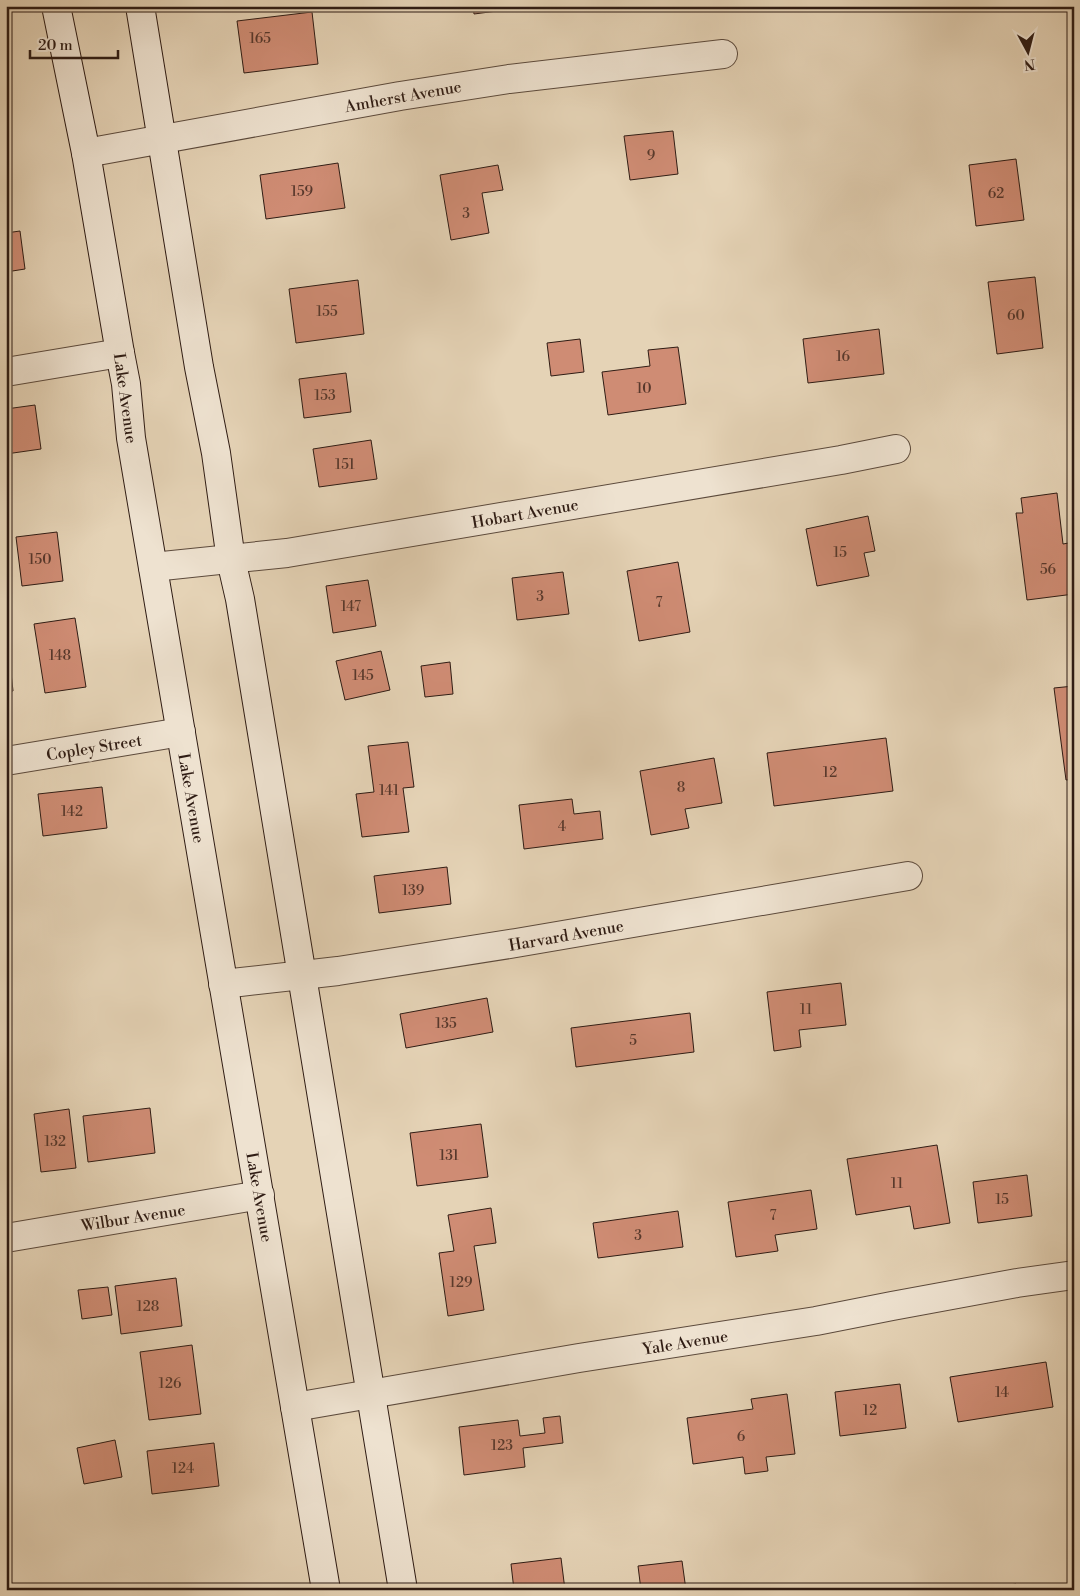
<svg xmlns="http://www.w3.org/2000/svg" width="1080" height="1596" font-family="'Libre Bodoni',serif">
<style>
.building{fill:#cf8c74;stroke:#2f1c14}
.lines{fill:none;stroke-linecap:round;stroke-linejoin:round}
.street-casing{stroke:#5c4a3c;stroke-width:30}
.secondary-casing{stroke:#2f1c14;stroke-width:30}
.street{stroke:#eee2d0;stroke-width:28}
.secondary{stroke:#eee2d0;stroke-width:28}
.labels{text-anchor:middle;stroke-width:5;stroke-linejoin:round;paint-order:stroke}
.number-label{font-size:14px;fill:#57382c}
.street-label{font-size:16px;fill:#2f1c14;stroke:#eee2d0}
</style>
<rect width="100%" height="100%" fill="#e5d3b6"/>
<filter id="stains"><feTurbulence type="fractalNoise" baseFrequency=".004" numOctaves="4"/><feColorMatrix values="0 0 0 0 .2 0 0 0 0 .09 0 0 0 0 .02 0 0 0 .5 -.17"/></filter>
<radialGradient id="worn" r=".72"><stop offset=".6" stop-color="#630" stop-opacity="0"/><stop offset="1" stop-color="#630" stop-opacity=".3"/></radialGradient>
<path class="building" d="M 473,6 L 519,6 L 520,8 L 474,14 Z
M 312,12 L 318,64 L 244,73 L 237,21 Z
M 673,131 L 678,174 L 630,180 L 624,136 Z
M 1016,159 L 1024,220 L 976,226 L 969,165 Z
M 338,163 L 345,208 L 266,219 L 260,175 Z
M 498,165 L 503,190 L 482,193 L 489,233 L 451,240 L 440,175 Z
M 6,183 L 10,217 L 6,217 Z
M 20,231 L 25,269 L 6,272 L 6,233 Z
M 1035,277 L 1043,348 L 997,354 L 988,282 Z
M 358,280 L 364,334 L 296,343 L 289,289 Z
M 879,329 L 884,374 L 808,383 L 803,339 Z
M 580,339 L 584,372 L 551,376 L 547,343 Z
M 678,347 L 686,404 L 608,415 L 602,372 L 650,366 L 648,350 Z
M 346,373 L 351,412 L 304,418 L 299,379 Z
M 35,405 L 41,449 L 6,454 L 6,409 Z
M 371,440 L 377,479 L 319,487 L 313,449 Z
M 1057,493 L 1063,544 L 1074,542 L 1074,594 L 1027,600 L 1016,513 L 1023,513 L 1021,498 Z
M 868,516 L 875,551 L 864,553 L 869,576 L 817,586 L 806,529 Z
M 57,532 L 63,581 L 22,586 L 16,537 Z
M 678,562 L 690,632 L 639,641 L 627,571 Z
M 563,572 L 569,614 L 517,620 L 512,578 Z
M 368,580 L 376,626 L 333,633 L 326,586 Z
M 75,618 L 86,687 L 45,693 L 34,624 Z
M 381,651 L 390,690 L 345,700 L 336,661 Z
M 6,654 L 9,654 L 13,691 L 6,692 Z
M 450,662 L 453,694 L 425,697 L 421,666 Z
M 1074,686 L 1074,779 L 1066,780 L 1054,688 Z
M 886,738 L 893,791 L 774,806 L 767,753 Z
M 408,742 L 414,787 L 403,788 L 409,832 L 362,837 L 356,794 L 374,792 L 368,746 Z
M 714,758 L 722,803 L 685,809 L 689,828 L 651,835 L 640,771 Z
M 102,787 L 107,828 L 43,836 L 38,794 Z
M 572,799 L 574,814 L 600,811 L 603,839 L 524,849 L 519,805 Z
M 447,867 L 451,904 L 379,913 L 374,876 Z
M 841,983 L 846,1025 L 799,1030 L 801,1047 L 774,1051 L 767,992 Z
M 487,998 L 493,1032 L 406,1048 L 400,1014 Z
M 690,1013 L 694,1052 L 576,1067 L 571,1028 Z
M 150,1108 L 155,1153 L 88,1162 L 83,1116 Z
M 69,1109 L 76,1168 L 41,1172 L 34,1114 Z
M 481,1124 L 488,1177 L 417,1186 L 410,1133 Z
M 937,1145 L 950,1223 L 914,1229 L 910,1206 L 856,1215 L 847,1159 Z
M 1027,1175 L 1032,1216 L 978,1223 L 973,1182 Z
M 811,1190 L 817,1229 L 775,1235 L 778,1251 L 736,1257 L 728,1202 Z
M 491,1208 L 496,1243 L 474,1246 L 484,1310 L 448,1316 L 439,1253 L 454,1251 L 448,1215 Z
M 678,1211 L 683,1247 L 598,1258 L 593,1223 Z
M 176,1278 L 182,1326 L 121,1334 L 115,1286 Z
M 108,1287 L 112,1315 L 82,1319 L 78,1290 Z
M 192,1345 L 201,1414 L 149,1420 L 140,1352 Z
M 1046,1362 L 1053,1407 L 958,1422 L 950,1377 Z
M 900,1384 L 906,1428 L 840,1436 L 835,1392 Z
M 787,1394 L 795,1454 L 766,1457 L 768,1471 L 745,1474 L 743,1457 L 693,1464 L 687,1418 L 753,1409 L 751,1399 Z
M 560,1416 L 563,1443 L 523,1448 L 525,1467 L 464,1475 L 459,1427 L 518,1420 L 520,1436 L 545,1433 L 543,1418 Z
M 115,1440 L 122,1477 L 84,1484 L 77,1448 Z
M 214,1443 L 219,1486 L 152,1494 L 147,1451 Z
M 561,1558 L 565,1590 L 514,1590 L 511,1564 Z
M 682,1561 L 686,1590 L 641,1590 L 638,1566 Z
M 1016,1584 L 1016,1590 L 980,1590 Z"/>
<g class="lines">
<defs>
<path id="street" d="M 86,153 L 400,96 L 509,79 L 723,54
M 6,372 L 120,353
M 153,567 L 287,553 L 841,460 L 896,449
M 6,761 L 181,732
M 223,984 L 338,971 L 516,943 L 908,876
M 6,1238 L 260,1195
M 295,1407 L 579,1358 L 816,1321 L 892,1306 L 1017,1283 L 1074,1275"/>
<path id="secondary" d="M 56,6 L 86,153 L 120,353 L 126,384 L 131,438 L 326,1590
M 140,6 L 199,367 L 216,453 L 231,560 L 240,599 L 403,1590"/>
</defs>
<use href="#street" class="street-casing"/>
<use href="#secondary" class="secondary-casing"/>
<use href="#street" class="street"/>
<use href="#secondary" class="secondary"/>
</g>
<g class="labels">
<g class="number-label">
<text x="260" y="43">165</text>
<text x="651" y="160">9</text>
<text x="302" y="196">159</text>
<text x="996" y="198">62</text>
<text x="466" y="218">3</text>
<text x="327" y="316">155</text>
<text x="1016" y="320">60</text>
<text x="843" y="361">16</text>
<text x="644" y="393">10</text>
<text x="325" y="400">153</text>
<text x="345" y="469">151</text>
<text x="840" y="557">15</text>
<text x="40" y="564">150</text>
<text x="1048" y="574">56</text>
<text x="540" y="601">3</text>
<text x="659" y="607">7</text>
<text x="351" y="611">147</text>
<text x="60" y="660">148</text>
<text x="363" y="680">145</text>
<text x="830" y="777">12</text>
<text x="681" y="792">8</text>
<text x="389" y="795">141</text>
<text x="72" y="816">142</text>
<text x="562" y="831">4</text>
<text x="413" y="895">139</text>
<text x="806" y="1014">11</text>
<text x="446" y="1028">135</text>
<text x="633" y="1045">5</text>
<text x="55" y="1146">132</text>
<text x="449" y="1160">131</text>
<text x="897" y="1188">11</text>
<text x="1002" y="1204">15</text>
<text x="773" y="1220">7</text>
<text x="638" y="1240">3</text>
<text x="461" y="1287">129</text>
<text x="148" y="1311">128</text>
<text x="170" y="1388">126</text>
<text x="1002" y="1397">14</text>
<text x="870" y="1415">12</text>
<text x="741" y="1441">6</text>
<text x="502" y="1450">123</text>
<text x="183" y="1473">124</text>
</g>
<g class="street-label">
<text transform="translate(403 96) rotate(-10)" y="6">Amherst Avenue</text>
<text transform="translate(126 398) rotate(82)" y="6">Lake Avenue</text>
<text transform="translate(525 513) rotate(-10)" y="6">Hobart Avenue</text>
<text transform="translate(94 747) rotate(-9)" y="6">Copley Street</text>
<text transform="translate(192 798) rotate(80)" y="6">Lake Avenue</text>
<text transform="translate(566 935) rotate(-10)" y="6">Harvard Avenue</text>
<text transform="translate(260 1197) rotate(80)" y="6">Lake Avenue</text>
<text transform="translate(133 1217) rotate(-9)" y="6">Wilbur Avenue</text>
<text transform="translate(685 1342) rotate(-9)" y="6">Yale Avenue</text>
</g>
</g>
<rect width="1080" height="1596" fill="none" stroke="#e5d3b6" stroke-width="25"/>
<rect x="8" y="8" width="1065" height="1581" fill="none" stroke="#2f1c14" stroke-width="2.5"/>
<rect x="12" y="12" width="1055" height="1571" fill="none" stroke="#2f1c14"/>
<g transform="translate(1028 52) rotate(173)" stroke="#eee2d0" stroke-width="4" paint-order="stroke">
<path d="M0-4L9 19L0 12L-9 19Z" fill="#2f1c14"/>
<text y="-8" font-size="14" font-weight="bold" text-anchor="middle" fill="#2f1c14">N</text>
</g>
<path d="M30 50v8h88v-8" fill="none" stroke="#2f1c14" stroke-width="2.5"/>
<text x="38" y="50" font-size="15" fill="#2f1c14" stroke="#eee2d0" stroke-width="4" paint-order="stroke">20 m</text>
<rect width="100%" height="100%" filter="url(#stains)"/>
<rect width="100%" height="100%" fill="url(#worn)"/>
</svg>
